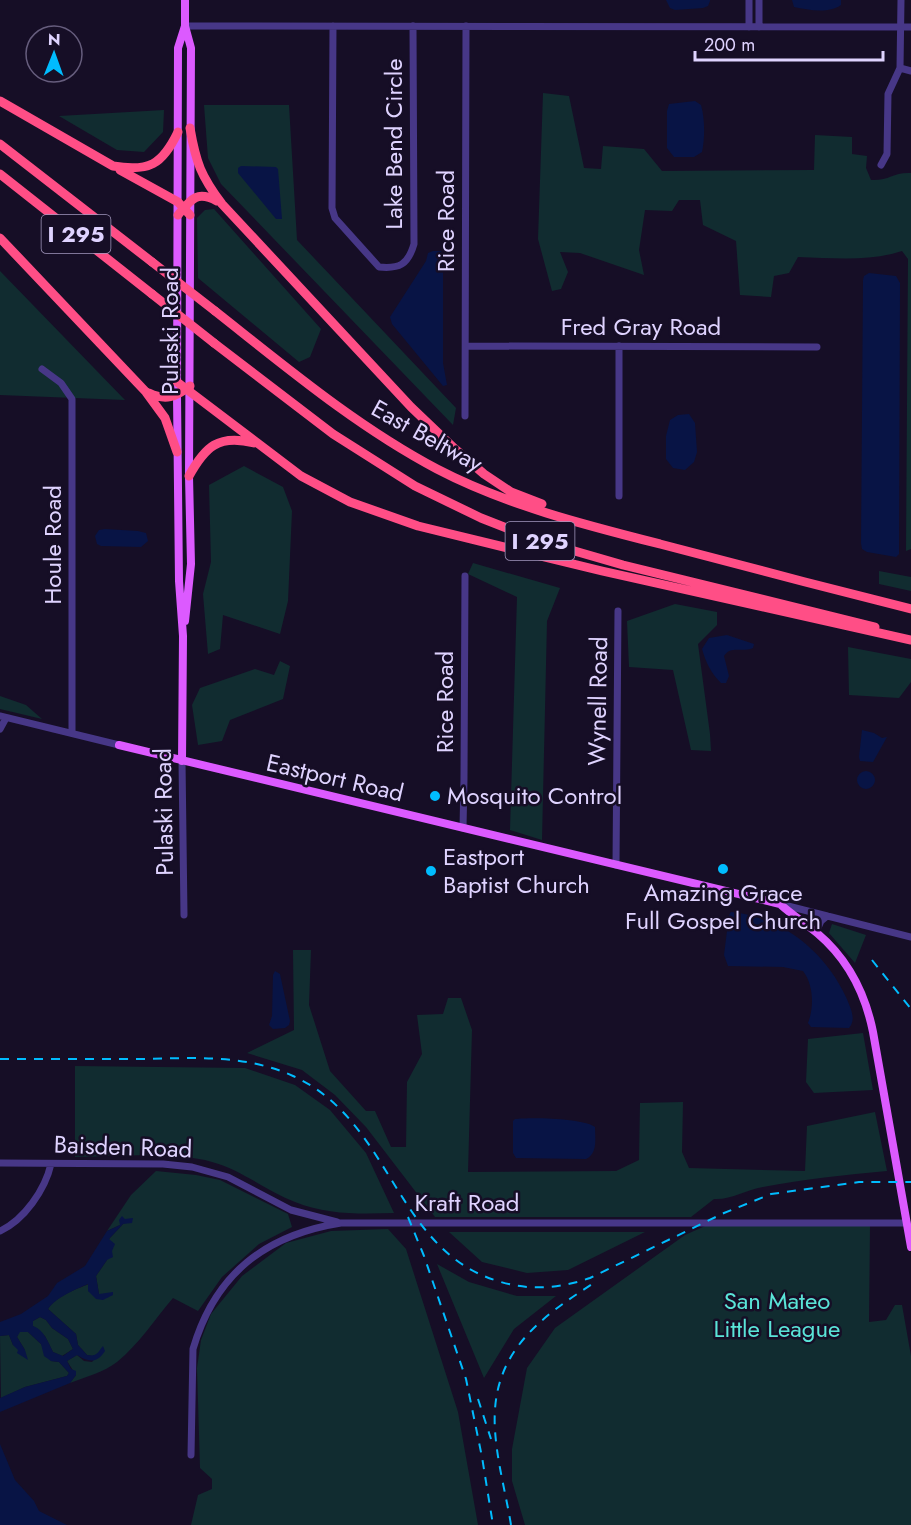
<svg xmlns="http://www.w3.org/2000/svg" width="911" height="1525" font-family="Jost,sans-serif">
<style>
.green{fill:#112c30}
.water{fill:#081445;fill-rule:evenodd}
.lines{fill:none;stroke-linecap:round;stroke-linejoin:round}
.minor{stroke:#473787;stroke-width:7}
.major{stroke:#dc5aff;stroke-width:8}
.highway{stroke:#ff4e86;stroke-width:9}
.rail{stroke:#00bcfe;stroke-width:2;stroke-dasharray:9 8;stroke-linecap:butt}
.highway-bridge{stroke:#ff4e86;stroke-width:9}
.poi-dot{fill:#00bcfe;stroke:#160e26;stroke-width:2}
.labels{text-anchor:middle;stroke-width:5;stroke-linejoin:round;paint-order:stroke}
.shield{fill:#160e26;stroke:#a398be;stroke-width:1.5}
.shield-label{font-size:22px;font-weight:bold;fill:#dfd3ff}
.street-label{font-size:24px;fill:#dfd3ff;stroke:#160e26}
.poi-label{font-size:24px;fill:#dfd3ff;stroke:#160e26;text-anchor:start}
.park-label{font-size:24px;fill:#5ae4d8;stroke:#160e26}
</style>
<rect width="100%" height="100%" fill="#160e26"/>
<path class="green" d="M 543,93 L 569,96 L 584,168 L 601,169 L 603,146 L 644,149 L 662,171 L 814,170 L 815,135 L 852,137 L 852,154 L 867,156 L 866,168 L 871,180 C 889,181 893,172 911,173 L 911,549 L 906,551 L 908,259 L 902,251 C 868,262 834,258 798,257 L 789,273 L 774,276 L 771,297 L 740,295 L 736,241 L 703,225 L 700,200 L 679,200 L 672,211 L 645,210 L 639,250 L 644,275 L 580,253 L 560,252 L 568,272 L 561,289 L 552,291 L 538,239 Z
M 204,105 L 289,105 L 297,240 L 456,408 L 453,425 L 221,184 L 208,158 Z
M 164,110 L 163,132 L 144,152 L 117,150 L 59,116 Z
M 214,209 L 321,329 L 310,357 L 299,362 L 198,278 L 197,218 L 205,210 Z
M 0,271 L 125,400 L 0,395 Z
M 244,466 L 283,487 L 292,511 L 288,601 L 280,634 L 223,615 L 220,649 L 208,654 L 203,594 L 211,562 L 209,485 Z
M 473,563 L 560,588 L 547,621 L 542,840 L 510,830 L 517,597 L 468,574 Z
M 879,571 L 911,577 L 911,591 L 879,584 Z
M 675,604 L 717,612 L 717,625 L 698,644 L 710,734 L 711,751 L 691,750 L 673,670 L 629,667 L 627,621 Z
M 848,647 L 911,659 L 911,682 L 899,698 L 849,695 Z
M 280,661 L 290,666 L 283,699 L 230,720 L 222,741 L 198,745 L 192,705 L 200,688 L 255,669 L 274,675 Z
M 0,696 L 26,705 L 42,719 L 0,709 Z
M 832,924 L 866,935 L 855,963 L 829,933 Z
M 293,950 L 311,950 L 309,1005 L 330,1071 L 366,1111 L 375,1111 L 391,1147 L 406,1147 L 407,1082 L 422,1054 L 417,1015 L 443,1014 L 448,998 L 461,998 L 472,1030 L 468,1172 L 616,1171 L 639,1160 L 640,1103 L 683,1102 L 682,1152 L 689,1168 L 805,1171 L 807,1126 L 875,1112 L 887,1171 C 845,1175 804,1179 763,1187 C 746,1190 731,1200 714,1199 L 691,1217 L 435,1217 L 366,1127 L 335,1095 L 302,1070 L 247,1053 L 294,1030 Z
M 863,1033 L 873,1090 L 814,1093 L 806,1082 L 808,1039 Z
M 75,1066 L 245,1068 L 295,1085 L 330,1110 L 366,1153 L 394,1213 C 360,1214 327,1215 295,1202 C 266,1191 242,1170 212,1162 C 174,1151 116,1157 75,1157 Z
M 156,1171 L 196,1175 L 220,1180 L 288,1214 L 292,1227 L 259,1244 L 222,1277 L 198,1311 L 173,1298 C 155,1319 139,1344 117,1362 C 104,1372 86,1377 70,1383 L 76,1375 L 67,1361 L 77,1355 L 84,1361 L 92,1362 L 100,1353 L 93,1356 L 87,1355 L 78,1345 L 76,1334 L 48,1309 C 55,1297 76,1289 89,1284 L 88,1291 L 101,1295 L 99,1294 L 96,1276 L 107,1260 L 109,1239 L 123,1224 L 133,1219 L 107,1231 L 131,1195 Z
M 705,1226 L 870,1226 L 869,1322 L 886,1320 L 895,1305 L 902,1305 L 911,1356 L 911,1525 L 525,1525 L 512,1481 L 512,1449 L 527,1368 L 555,1328 L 685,1235 Z
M 388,1229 L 406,1249 L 458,1412 L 478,1525 L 191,1525 L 198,1495 L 212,1489 L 212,1479 L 200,1468 L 197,1368 L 201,1340 L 211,1314 L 242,1276 L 286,1243 L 331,1231 Z
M 449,1232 L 645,1232 L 568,1270 L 527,1273 L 482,1262 Z
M 437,1264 L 469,1282 L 517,1296 L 556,1296 L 514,1329 L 484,1378 Z
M 40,1317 L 46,1320 L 52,1328 L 68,1339 L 73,1349 L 62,1356 L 53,1352 L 45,1336 L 33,1326 L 33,1321 Z
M 19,1332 L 28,1332 L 41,1344 L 51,1361 L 59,1362 L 69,1373 L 67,1376 L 25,1387 L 1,1398 L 0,1336 L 9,1335 L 13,1345 L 25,1350 L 17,1337 Z"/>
<path class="water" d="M 666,0 L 710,0 L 710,1 L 708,6 L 703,8 L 675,10 L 670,8 Z
M 792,0 L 841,0 L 841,5 C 829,14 808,10 794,7 Z
M 695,101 L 701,105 C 705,119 705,138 702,152 L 694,157 L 674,157 L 667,148 L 667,111 L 669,104 Z
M 241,166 L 276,167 L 278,169 L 282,219 L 276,219 L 238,173 L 238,168 Z
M 433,251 L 441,251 L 443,256 L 443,363 L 447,385 L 443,386 L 392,324 L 390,317 L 426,261 L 428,253 Z
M 869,273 L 896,276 L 900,283 L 899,554 L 896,557 L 867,552 L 862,549 L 861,543 L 863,280 L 864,276 Z
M 689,414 L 695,423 L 697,452 L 694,462 L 685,470 L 673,468 L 666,459 L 666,436 L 670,420 L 678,415 Z
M 105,529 L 138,531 L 146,533 L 148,541 L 141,547 L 101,546 L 97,544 L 95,536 L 99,530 Z
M 727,635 L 754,644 L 753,648 C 742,653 731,645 724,656 L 729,676 L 726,683 L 721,683 C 711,673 706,663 702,649 L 709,638 Z
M 862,730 L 874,733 L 882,738 L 887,737 L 873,762 L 860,761 L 859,757 Z
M857 780a9 9 0 1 1 18 0a9 9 0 1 1-18 0Z
M 731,912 C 783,917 825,952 846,997 C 850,1007 857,1019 849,1028 L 811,1027 L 808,1023 C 814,1008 814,985 803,971 L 783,967 L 728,966 L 724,955 L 729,915 Z
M 275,971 L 280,974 L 290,1021 L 289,1025 L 285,1028 L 273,1029 L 269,1025 L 272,1016 L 273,975 Z
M 515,1119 C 530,1117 584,1118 595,1127 C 595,1138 598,1154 586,1159 L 516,1158 L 513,1153 L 513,1121 Z
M 122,1216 L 125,1219 L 133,1218 L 132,1223 L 123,1224 L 109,1239 L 115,1244 L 112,1251 L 113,1257 L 107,1260 L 96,1276 L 99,1294 L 113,1292 L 113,1295 L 103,1300 L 96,1299 L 88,1291 L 88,1284 C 76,1289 55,1298 48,1309 L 76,1334 L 78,1345 L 87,1355 C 97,1357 98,1352 103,1346 L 105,1351 C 97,1364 88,1362 77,1355 L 67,1361 L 71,1369 L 76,1371 L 76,1375 L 70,1383 L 0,1412 L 0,1398 L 25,1387 L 67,1376 L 69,1373 L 59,1362 L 51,1361 L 44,1356 L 41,1344 L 28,1332 L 20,1332 L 17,1337 L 25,1350 L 28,1360 L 17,1353 L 18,1350 L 13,1345 L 9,1335 L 0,1336 L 0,1322 L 21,1314 L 48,1296 L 57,1283 L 85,1266 L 107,1231 L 120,1225 L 119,1220 ZM 40,1317 L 46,1320 L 52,1328 L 68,1339 L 73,1349 L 63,1356 L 53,1352 C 48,1342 44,1330 33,1326 L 33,1321 Z
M 0,1444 L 15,1480 L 34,1501 L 39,1511 L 67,1525 L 0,1525 Z"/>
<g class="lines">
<path class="minor" d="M 749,0 L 749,27
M 759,0 L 759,27
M 185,26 L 911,27
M 333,26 L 332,208 L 335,218 L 379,267 C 399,269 408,265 414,244 L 413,26
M 900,68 L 911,71
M 881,165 L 887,154 L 888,94 L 900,68 L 901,0
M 466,346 L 817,347
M 42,369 L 61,383 L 72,399 L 72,733
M 465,416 L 466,26
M 619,496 L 619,346
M 0,716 L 119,745
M 0,729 L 6,718
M 182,761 L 184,915
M 463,828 L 464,779 L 465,576
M 616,865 L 618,611
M 780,904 L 911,937
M 816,932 L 821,921 L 827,916
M 0,1163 L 163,1164 L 192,1167 L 228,1177 L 291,1210 L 337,1222
M 0,1231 C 24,1220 45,1190 51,1164
M 191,1455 L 193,1349 C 215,1274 265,1235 341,1223 L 907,1223"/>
<path class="major" d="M 185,0 L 185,26 L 191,48 L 189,476 L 191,564 L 185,621
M 119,745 L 780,904 C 792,915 805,923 817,933 C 848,959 865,992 873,1032 L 911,1247
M 182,761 L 183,636 L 179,581 L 177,395 L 178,48 L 185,26"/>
<path class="highway" d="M 0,101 L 113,166 C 149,172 162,165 178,132
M 190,128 C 196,163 201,176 222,204 L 411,407 L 455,449 L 484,474 L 511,492 L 542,504
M 0,144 L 152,262
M 120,170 L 178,202 L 190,215
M 0,174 L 152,294
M 178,215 C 191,199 197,190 217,201
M 0,238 L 146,392 L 165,418 L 177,452
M 215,311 C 286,367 356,426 437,469 C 506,505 585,525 660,544 C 744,566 827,588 911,609
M 214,343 L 333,434 L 415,486 L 481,518 L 540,541 L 623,565 L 875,627
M 177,382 L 301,476 L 350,502 L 418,526 L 602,571 L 911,640
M 149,393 C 166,401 175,397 190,386
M 189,476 C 205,447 218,434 254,443"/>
<path class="rail" d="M 872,960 L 911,1009
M 0,1059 C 47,1059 94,1059 141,1059 C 193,1058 245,1054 293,1076 C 393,1121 394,1252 501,1282 C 531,1291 561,1288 590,1278 L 724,1213 L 771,1194 L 859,1182 L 911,1182
M 408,1217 L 424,1256 L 466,1379 L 482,1457 L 493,1525
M 478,1399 L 491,1439
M 511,1525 C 506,1494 497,1462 495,1430 C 490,1353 539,1318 597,1281"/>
<path class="highway-bridge" d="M 152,262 L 215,311
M 152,294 L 214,343"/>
</g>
<g class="poi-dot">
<circle cx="435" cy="796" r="6"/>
<circle cx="723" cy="869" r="6"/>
<circle cx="431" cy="871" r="6"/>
</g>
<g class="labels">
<g class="shield">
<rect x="41.5" y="215" width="69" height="38" rx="4.5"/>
<rect x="505.5" y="522" width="69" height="38" rx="4.5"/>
</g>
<g class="shield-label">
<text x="76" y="242">I 295</text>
<text x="540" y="549">I 295</text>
</g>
<g class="street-label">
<text transform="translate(394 144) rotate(-90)" y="8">Lake Bend Circle</text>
<text transform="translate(446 221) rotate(-90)" y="8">Rice Road</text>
<text x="641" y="335">Fred Gray Road</text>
<text transform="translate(170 331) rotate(-90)" y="8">Pulaski Road</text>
<text transform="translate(427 436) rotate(29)" y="8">East Beltway</text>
<text transform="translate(53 545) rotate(-90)" y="8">Houle Road</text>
<text transform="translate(598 701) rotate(-89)" y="8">Wynell Road</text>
<text transform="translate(445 702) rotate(-90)" y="8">Rice Road</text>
<text transform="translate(335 778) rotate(13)" y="8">Eastport Road</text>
<text transform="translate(164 812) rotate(-91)" y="8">Pulaski Road</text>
<text transform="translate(123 1147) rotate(2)" y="8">Baisden Road</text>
<text x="467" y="1211">Kraft Road</text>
</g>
<g class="poi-label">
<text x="447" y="804">Mosquito Control</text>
<text x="443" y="865">Eastport<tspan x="443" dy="28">Baptist Church</tspan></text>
<text x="723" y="901" text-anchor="middle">Amazing Grace<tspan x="723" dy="28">Full Gospel Church</tspan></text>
</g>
<g class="park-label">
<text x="777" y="1309">San Mateo<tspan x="777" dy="28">Little League</tspan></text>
</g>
</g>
<g transform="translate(54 54) rotate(1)"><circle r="28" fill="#160e26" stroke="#665d7d" stroke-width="1.5"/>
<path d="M0-4.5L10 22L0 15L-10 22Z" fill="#00bcfe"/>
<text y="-9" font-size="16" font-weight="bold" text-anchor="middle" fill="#dfd3ff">N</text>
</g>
<path d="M695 51v9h188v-9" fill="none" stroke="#dfd3ff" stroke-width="3"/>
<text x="704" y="51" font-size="18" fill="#dfd3ff" stroke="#160e26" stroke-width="4.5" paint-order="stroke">200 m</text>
</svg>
